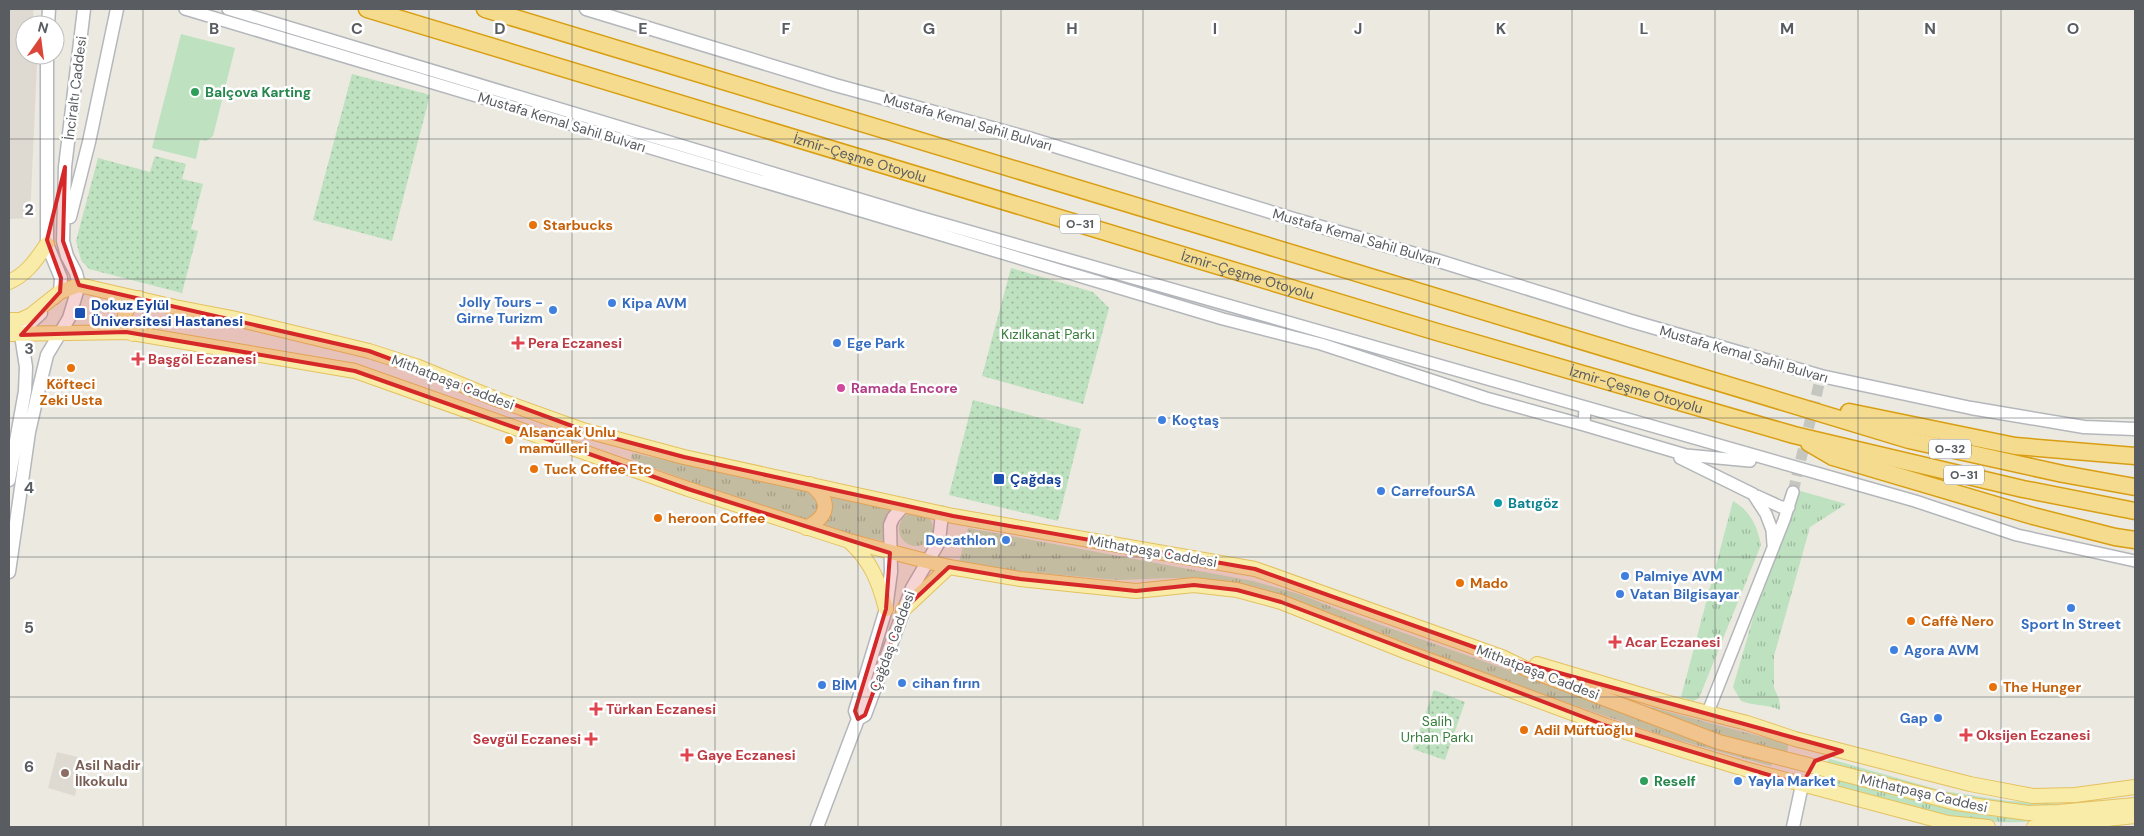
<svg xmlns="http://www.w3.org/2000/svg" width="2144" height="836" font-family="'DM Sans',sans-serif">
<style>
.education{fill:#dedad2}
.grass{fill:url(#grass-tufts)}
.park{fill:url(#park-dots)}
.pitch{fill:#bee1bf}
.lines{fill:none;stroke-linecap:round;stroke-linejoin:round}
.tertiary-tunnel{stroke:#c6c6c0;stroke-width:11;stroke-dasharray:11 5.5;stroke-linecap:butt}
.tertiary-casing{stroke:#b3b6ba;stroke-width:14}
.secondary-casing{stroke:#b4b7bc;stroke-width:15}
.primary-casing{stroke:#e5c15f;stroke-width:16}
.motorway-casing{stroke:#d99e12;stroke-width:19}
.tertiary{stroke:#fff;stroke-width:11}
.secondary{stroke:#fff;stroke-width:12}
.primary{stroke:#f8eca8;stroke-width:14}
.motorway{stroke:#f4db8e;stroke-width:16}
.marked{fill:#d62828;fill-opacity:0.2;stroke:#d62828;stroke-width:4;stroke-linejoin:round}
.grid{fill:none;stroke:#595c60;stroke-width:1;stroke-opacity:0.55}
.leisure-dot{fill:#2e9e5b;stroke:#fff;stroke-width:2}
.food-dot{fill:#e8710a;stroke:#fff;stroke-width:2}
.shop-dot{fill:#3f7fe0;stroke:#fff;stroke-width:2}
.transit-dot{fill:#1a4fb4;stroke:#fff;stroke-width:2}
.health-dot{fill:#e0444e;stroke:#fff;stroke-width:2}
.hotel-dot{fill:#d1479c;stroke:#fff;stroke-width:2}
.culture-dot{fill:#0f9aa8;stroke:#fff;stroke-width:2}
.education-dot{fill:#8d6e63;stroke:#fff;stroke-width:2}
.labels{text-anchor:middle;stroke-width:5;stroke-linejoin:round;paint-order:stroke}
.shield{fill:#fff;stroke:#8b8d90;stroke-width:1}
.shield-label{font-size:12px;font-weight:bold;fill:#595c60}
.street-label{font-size:14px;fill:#595c60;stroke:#fff}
.leisure-label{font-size:14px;font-weight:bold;fill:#27864d;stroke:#fff;text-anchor:start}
.food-label{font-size:14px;font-weight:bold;fill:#c56008;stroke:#fff;text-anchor:start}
.shop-label{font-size:14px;font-weight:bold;fill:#366cbe;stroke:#fff;text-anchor:start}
.transit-label{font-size:14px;font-weight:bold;fill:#164399;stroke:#fff;text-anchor:start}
.park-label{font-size:14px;fill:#3a7e3e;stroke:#fff}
.health-label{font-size:14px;font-weight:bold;fill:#be3a42;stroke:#fff;text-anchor:start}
.hotel-label{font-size:14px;font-weight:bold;fill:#b23c85;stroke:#fff;text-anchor:start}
.culture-label{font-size:14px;font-weight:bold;fill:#0d838f;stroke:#fff;text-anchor:start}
.education-label{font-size:14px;font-weight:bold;fill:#785e54;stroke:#fff;text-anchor:start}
.grid-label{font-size:16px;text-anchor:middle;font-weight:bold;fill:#595c60;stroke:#fff;stroke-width:5;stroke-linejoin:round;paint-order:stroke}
</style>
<defs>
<pattern id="grass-tufts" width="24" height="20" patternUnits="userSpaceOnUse" patternTransform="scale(1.25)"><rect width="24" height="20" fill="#bee1bf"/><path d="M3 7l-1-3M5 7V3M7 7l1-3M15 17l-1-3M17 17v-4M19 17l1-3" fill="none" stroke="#9dba9f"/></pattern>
<pattern id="park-dots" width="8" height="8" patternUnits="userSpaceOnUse" patternTransform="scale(1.25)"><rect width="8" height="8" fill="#bee1bf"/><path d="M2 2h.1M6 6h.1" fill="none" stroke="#9dba9f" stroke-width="1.8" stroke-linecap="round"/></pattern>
</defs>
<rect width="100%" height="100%" fill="#ebe9e0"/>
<path class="education" d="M 9,9 L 33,9 L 34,25 L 25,25 L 25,55 L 36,55 L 37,64 L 30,218 L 9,219 Z
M 57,752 L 82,758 L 75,796 L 48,788 Z"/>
<path class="grass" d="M 632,453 L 808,491 L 816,496 L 822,506 L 810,520 L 804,519 L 715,491 L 631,459 Z
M 1797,490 L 1846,504 L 1810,527 L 1774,656 L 1774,688 L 1779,699 L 1780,710 C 1767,704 1754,706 1741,701 L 1733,687 L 1756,608 Z
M 829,496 L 892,507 L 886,517 L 884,541 L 821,528 L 828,518 Z
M 1733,501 C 1750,511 1757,525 1761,545 L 1699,698 L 1693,701 L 1681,697 Z
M899 529a17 17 0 1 1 34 0a17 17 0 1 1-34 0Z
M 968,528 L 1253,581 L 1302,595 L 1347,613 L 1619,709 L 1667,730 L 1713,746 L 1773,762 L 1771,766 L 1667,737 L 1523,688 L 1311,606 L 1266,592 L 1217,581 L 1174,578 L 1118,580 L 1005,570 L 959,562 Z
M 1628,701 L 1788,744 L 1787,756 L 1730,741 Z
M 1830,759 L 1943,791 L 2008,801 L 2066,804 L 2018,807 L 1955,799 L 1825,763 Z
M 1814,772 L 1958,811 L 1998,817 L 2045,819 C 1997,828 1955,817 1909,805 C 1876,797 1844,789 1811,780 Z"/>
<path class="park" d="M 352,74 L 430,95 L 392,241 L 313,220 Z
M 155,156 L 186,164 L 182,179 L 203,184 L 191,229 L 198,231 L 182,293 L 89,269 L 81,260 L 76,241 L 98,158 L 150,172 Z
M 1011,268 L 1093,292 L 1109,308 L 1083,404 L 982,376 Z
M 973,400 L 1081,429 L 1058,521 L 949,495 Z
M 1434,690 L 1465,702 L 1445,760 L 1413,749 Z"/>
<path class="pitch" d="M 181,34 L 235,48 L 213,136 L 206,141 L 200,140 L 196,159 L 152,148 Z"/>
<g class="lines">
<path class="tertiary-tunnel" d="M 1793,492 L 1821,376"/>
<defs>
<path id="tertiary" d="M 185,9 L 1223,319 L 1321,344 L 1486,398 L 1584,425 L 1585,407
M 228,9 L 919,217 L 1915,501 L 2017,535 L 2135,561
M 1584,425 L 1686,455 L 1750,461
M 1680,458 L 1753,494 L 1766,514 L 1772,530 L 1773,544
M 1757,496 L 1781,507 L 1789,507
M 1708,712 L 1784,520 L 1793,492"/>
<path id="secondary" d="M 586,9 L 835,85 L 1025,137 L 1297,220 L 1436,260 L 1631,321 L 1821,376 L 1971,408 L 2084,427 L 2135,429
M 48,25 L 49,9
M 47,55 L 47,244 L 61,278 L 60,292 L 54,298
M 70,217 L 89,142 L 117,9
M 9,480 L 25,391 L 26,367 L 21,335 L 27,326 L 41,313
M 9,572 L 29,432 L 40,384 L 47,355 L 69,318 L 79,285 L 76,273 L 67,256 L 63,241 L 65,167 L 84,9
M 858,719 L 855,711 L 886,609 L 891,572 L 890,525 L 893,518 L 904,505
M 817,827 L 858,719 L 865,715 L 912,588 L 939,542 L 942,513
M 1793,827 L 1802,785"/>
<path id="primary" d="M 9,282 C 27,274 36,260 47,244
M 9,320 L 20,320 L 31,315 L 60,292 L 79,285 L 175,307 L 232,318 L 369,351 L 416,366 L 496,399 L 583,430 L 684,457 L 953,516 L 1255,569 L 1502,657 L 1529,670 L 1719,742 L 1956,803 L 2028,813 L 2059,812 L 2135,805
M 9,334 L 126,332 L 355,371 L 688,489 L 849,541 L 949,567 L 1020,579 L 1136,591 L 1194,585 L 1237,590 L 1281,602 L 1407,652 L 1607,726 L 1682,750 L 1745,769 L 1948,823 L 1988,827
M 133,334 C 119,321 124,307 139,298
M 806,528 C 830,516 831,500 810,484
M 850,542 C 871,561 879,582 886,609
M 903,610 L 949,567
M 1537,664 L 1665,702 L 1747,723 L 1795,739 L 1970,784 L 2033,796 L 2075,795 L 2135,787
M 2034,827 L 2135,816"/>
<g id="motorway">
<path id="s1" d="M 367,9 L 1437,332 L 1794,435 L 2023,489 L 2135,511"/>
<path d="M 485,9 L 1909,440 L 2063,474 L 2135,487"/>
<path d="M 1849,412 L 2015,446 L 2135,456"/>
<path d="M 1809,443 L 1833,457 L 2033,516 L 2115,537 L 2135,540"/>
</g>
</defs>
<use href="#tertiary" class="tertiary-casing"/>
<use href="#secondary" class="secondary-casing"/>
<use href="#primary" class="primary-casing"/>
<use href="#motorway" class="motorway-casing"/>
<use href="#tertiary" class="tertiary"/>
<use href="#secondary" class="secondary"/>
<use href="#primary" class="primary"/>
<use href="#motorway" class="motorway"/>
</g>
<path class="marked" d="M 65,167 L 63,241 L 79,285 L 369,351 L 583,430 L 684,457 L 953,516 L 1255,569 L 1502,657 L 1842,751 L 1815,761 L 1802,785 L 1607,726 L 1281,602 L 1237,590 L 1194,585 L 1136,591 L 1020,579 L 949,567 L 903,610 L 865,715 L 858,719 L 855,711 L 886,609 L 890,553 L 688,489 L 355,371 L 126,332 L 21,335 L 60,292 L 61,278 L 47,240 Z"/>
<path class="grid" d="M 143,9 L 143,827M 286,9 L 286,827M 429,9 L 429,827M 572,9 L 572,827M 715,9 L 715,827M 858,9 L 858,827M 1001,9 L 1001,827M 1143,9 L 1143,827M 1286,9 L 1286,827M 1429,9 L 1429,827M 1572,9 L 1572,827M 1715,9 L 1715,827M 1858,9 L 1858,827M 2001,9 L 2001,827M 9,139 L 2135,139M 9,279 L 2135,279M 9,418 L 2135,418M 9,557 L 2135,557M 9,697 L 2135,697"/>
<g class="leisure-dot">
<circle cx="195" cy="92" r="5"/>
<circle cx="1644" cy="781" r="5"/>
</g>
<g class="food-dot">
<circle cx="533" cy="225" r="5"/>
<circle cx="71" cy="368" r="5"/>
<circle cx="509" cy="440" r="5"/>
<circle cx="534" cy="469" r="5"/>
<circle cx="658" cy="518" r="5"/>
<circle cx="1460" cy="583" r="5"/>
<circle cx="1911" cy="621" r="5"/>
<circle cx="1993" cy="687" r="5"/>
<circle cx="1524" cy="730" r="5"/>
</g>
<g class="shop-dot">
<circle cx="612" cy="303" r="5"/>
<circle cx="553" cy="310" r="5"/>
<circle cx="837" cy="343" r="5"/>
<circle cx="1162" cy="420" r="5"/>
<circle cx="1381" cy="491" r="5"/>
<circle cx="1006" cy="540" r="5"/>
<circle cx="1625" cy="576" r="5"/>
<circle cx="1620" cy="594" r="5"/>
<circle cx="2071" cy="608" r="5"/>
<circle cx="1894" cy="650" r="5"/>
<circle cx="902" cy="683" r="5"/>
<circle cx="822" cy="685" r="5"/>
<circle cx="1938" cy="718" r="5"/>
<circle cx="1738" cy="781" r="5"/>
</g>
<g class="transit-dot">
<rect x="74" y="307" width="12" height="12" rx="2.5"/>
<rect x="993" y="473" width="12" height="12" rx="2.5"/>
</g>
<g class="health-dot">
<path d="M515.5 335.5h5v5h5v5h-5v5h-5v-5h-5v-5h5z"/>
<path d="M135.5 351.5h5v5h5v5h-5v5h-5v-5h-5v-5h5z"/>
<path d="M1612.5 634.5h5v5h5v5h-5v5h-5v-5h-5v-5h5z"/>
<path d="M593.5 701.5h5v5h5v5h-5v5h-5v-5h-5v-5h5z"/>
<path d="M1963.5 727.5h5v5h5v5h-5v5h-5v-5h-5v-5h5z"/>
<path d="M588.5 731.5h5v5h5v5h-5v5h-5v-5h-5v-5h5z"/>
<path d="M684.5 747.5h5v5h5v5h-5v5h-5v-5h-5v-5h5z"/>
</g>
<circle class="hotel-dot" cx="841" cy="388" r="5"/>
<circle class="culture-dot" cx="1498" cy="503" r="5"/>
<circle class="education-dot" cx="65" cy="773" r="5"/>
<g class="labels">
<g class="shield">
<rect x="1060" y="214.5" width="40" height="19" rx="4"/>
<rect x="1929" y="439.5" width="42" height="19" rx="4"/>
<rect x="1944" y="465.5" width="40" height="19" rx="4"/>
</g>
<g class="shield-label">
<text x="1080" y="228">O-31</text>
<text x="1950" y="453">O-32</text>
<text x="1964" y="479">O-31</text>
</g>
<g class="street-label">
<text transform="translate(75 88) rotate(-83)" y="5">İnciraltı Caddesi</text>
<text transform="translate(562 122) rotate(17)" y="5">Mustafa Kemal Sahil Bulvarı</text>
<text transform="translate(968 122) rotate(16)" y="5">Mustafa Kemal Sahil Bulvarı</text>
<text dy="5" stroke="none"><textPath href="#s1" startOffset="515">İzmir-Çeşme Otoyolu</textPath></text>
<text transform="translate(1357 237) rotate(16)" y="5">Mustafa Kemal Sahil Bulvarı</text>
<text dy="5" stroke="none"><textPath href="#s1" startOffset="920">İzmir-Çeşme Otoyolu</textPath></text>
<text transform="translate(1744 354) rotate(16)" y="5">Mustafa Kemal Sahil Bulvarı</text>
<text transform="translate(453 382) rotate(21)" y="5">Mithatpaşa Caddesi</text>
<text dy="5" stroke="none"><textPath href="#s1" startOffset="1325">İzmir-Çeşme Otoyolu</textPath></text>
<text transform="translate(1153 551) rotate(10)" y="5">Mithatpaşa Caddesi</text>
<text transform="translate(892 641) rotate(-70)" y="5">Çağdaş Caddesi</text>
<text transform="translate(1538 672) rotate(21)" y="5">Mithatpaşa Caddesi</text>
<text transform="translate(1924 793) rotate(13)" y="5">Mithatpaşa Caddesi</text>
</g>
<g class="leisure-label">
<text x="205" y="97">Balçova Karting</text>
<text x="1654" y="786">Reself</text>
</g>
<g class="food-label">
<text x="543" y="230">Starbucks</text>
<text x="71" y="389" text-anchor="middle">Köfteci<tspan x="71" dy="16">Zeki Usta</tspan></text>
<text x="519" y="437">Alsancak Unlu<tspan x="519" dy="16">mamülleri</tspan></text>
<text x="544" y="474">Tuck Coffee Etc</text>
<text x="668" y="523">heroon Coffee</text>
<text x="1470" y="588">Mado</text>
<text x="1921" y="626">Caffè Nero</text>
<text x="2003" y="692">The Hunger</text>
<text x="1534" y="735">Adil Müftüoğlu</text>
</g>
<g class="shop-label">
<text x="543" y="307" text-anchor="end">Jolly Tours -<tspan x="543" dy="16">Girne Turizm</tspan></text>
<text x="622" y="308">Kipa AVM</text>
<text x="847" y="348">Ege Park</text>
<text x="1172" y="425">Koçtaş</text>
<text x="1391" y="496">CarrefourSA</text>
<text x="996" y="545" text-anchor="end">Decathlon</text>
<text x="1635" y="581">Palmiye AVM</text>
<text x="1630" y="599">Vatan Bilgisayar</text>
<text x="2071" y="629" text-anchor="middle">Sport In Street</text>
<text x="1904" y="655">Agora AVM</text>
<text x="912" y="688">cihan fırın</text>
<text x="832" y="690">BİM</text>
<text x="1928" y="723" text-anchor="end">Gap</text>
<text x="1748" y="786">Yayla Market</text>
</g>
<g class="transit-label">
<text x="91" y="310">Dokuz Eylül<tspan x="91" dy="16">Üniversitesi Hastanesi</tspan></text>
<text x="1010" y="484">Çağdaş</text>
</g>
<g class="park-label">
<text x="1048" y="339">Kızılkanat Parkı</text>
<text x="1437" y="726">Salih<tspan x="1437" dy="16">Urhan Parkı</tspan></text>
</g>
<g class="health-label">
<text x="528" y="348">Pera Eczanesi</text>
<text x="148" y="364">Başgöl Eczanesi</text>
<text x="1625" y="647">Acar Eczanesi</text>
<text x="606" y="714">Türkan Eczanesi</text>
<text x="1976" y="740">Oksijen Eczanesi</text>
<text x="581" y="744" text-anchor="end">Sevgül Eczanesi</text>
<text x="697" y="760">Gaye Eczanesi</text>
</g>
<g class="hotel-label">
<text x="851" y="393">Ramada Encore</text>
</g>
<g class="culture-label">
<text x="1508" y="508">Batıgöz</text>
</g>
<g class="education-label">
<text x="75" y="770">Asil Nadir<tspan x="75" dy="16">İlkokulu</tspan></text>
</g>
</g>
<g class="grid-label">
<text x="214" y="34">B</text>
<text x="357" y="34">C</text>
<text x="500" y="34">D</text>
<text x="643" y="34">E</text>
<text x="786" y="34">F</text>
<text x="929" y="34">G</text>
<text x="1072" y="34">H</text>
<text x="1215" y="34">I</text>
<text x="1358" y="34">J</text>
<text x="1501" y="34">K</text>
<text x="1644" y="34">L</text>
<text x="1787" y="34">M</text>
<text x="1930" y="34">N</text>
<text x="2073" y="34">O</text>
<text x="29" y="215">2</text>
<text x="29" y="354">3</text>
<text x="29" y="493">4</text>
<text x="29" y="633">5</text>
<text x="29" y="772">6</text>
</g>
<rect width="2144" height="836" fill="none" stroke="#595c60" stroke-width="20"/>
<g transform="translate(40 40) rotate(14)"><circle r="24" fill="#ffffff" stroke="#bdbebf"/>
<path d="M0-4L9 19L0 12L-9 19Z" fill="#da4637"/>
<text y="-8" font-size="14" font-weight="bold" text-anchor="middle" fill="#595c60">N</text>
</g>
</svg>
